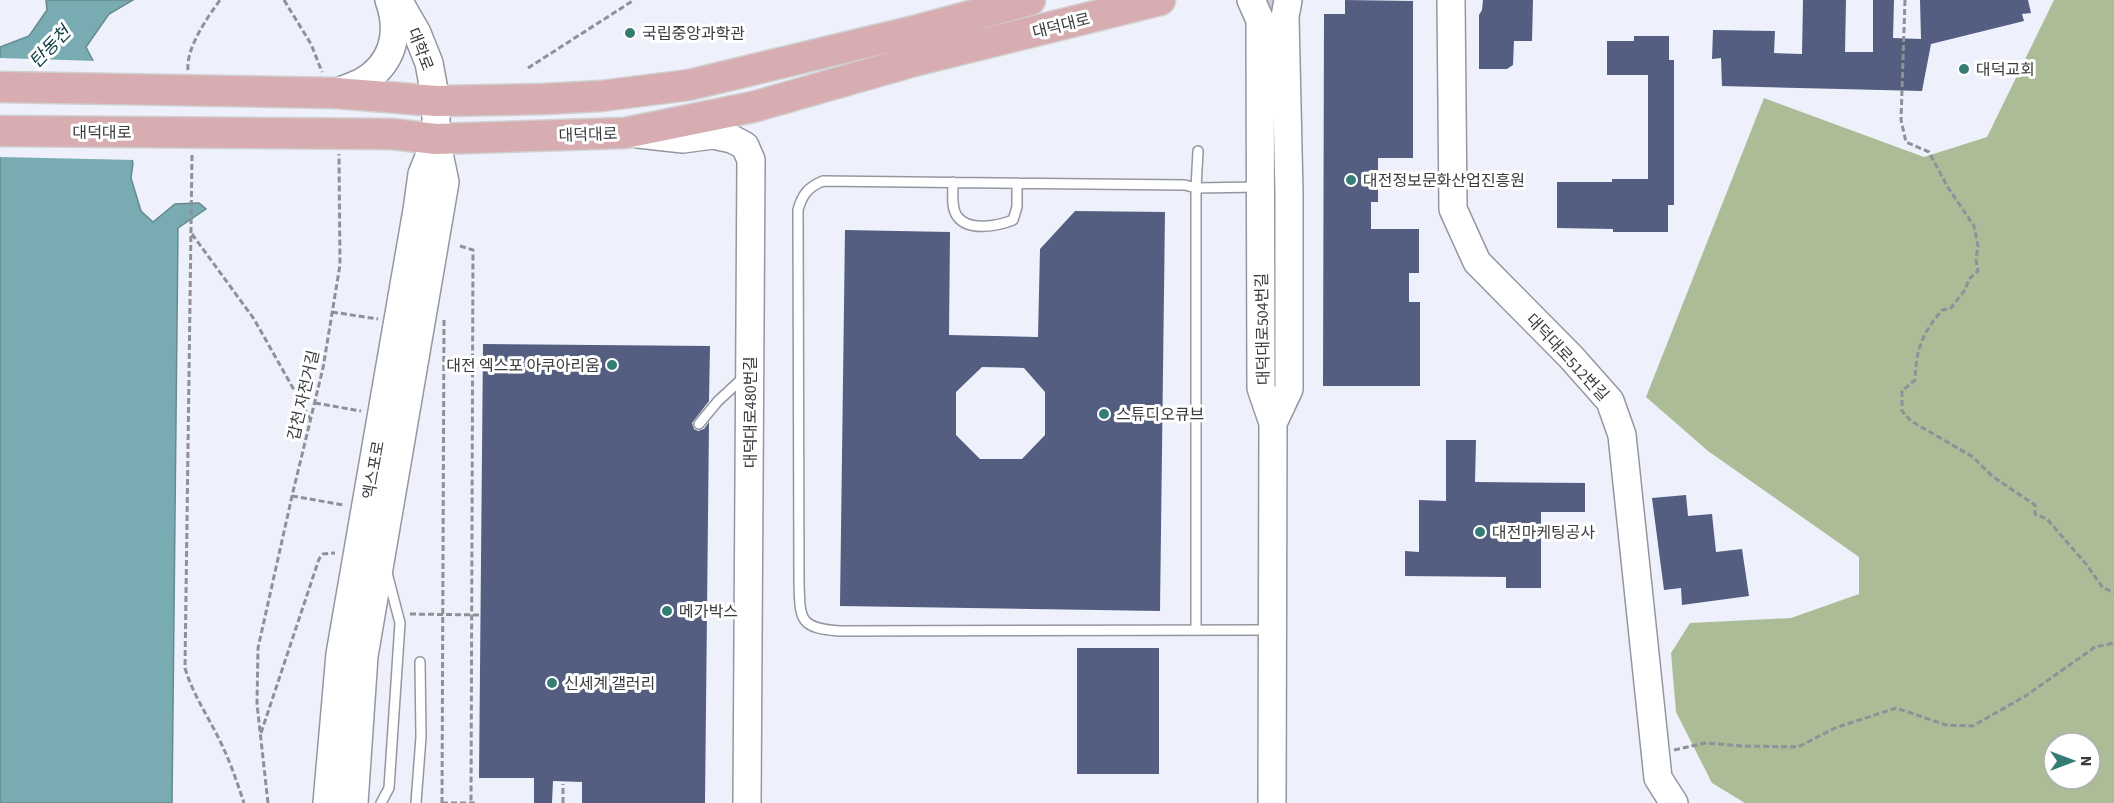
<svg xmlns="http://www.w3.org/2000/svg" width="2114" height="803" font-family="'Source Sans 3','Noto Sans KR',sans-serif">
<style>
.forest{fill:#acbc96;fill-rule:evenodd}
.water{fill:#78acb2;stroke:#658a90;stroke-width:1.5}
.pier{fill:#eef1fb}
.building{fill:#545e80;fill-rule:evenodd}
.lines{fill:none;stroke-linecap:round;stroke-linejoin:round}
.secondary-tunnel{stroke:#cacdd5;stroke-width:27;stroke-dasharray:27 14;stroke-linecap:butt}
.lane-casing{stroke:#9497a0;stroke-width:12}
.secondary-casing{stroke:#9497a0;stroke-width:30}
.primary-casing{stroke:#d0d0d1;stroke-width:33}
.path{stroke:#8f9198;stroke-width:3;stroke-dasharray:6 3;stroke-linecap:butt}
.lane{stroke:#fff;stroke-width:9}
.secondary{stroke:#fff;stroke-width:27}
.primary{stroke:#d7adb1;stroke-width:30}
.primary-bridge-casing{stroke:#d0d0d1;stroke-width:33;stroke-linecap:butt}
.primary-bridge{stroke:#d7adb1;stroke-width:30}
.poi-dot{fill:#357c74;stroke:#fff;stroke-width:2}
.labels{text-anchor:middle;stroke-width:6;stroke-linejoin:round;paint-order:stroke}
.street-label{font-size:16px;fill:#3a3b3f;stroke:#fff}
.poi-label{font-size:16px;fill:#3a3b3f;stroke:#fff;text-anchor:start}
.water-label{font-size:18px;font-style:italic;fill:#0f4146;stroke:#fff}
</style>
<rect width="100%" height="100%" fill="#eef1fb"/>
<path class="forest" d="M 2054,0 L 2114,0 L 2114,803 L 1745,803 L 1712,783 L 1676,712 L 1671,653 L 1690,623 L 1791,618 L 1859,594 L 1859,557 L 1708,451 L 1646,397 L 1764,98 L 1924,157 L 1987,137 ZM 2054,743 L 2090,743 L 2090,779 L 2054,779 Z"/>
<path class="water" d="M 46,0 L 133,0 L 109,14 L 86,47 L 115,103 L 133,163 L 131,178 L 141,211 L 153,222 L 175,204 L 199,203 L 206,209 L 178,228 L 172,803 L 0,803 L 0,47 L 29,36 L 47,10 Z"/>
<path class="pier" d="M 0,58 L 97,61 L 118,102 L 135,160 L 0,157 Z"/>
<path class="building" d="M 1345,0 L 1413,1 L 1413,158 L 1378,158 L 1378,202 L 1371,202 L 1371,229 L 1419,229 L 1419,273 L 1409,273 L 1409,302 L 1420,302 L 1420,386 L 1323,386 L 1324,14 L 1345,14 Z
M 1483,0 L 1533,0 L 1532,41 L 1514,41 L 1513,65 L 1507,69 L 1479,69 L 1479,15 L 1482,10 Z
M 1803,0 L 1846,0 L 1845,52 L 1873,52 L 1873,0 L 1894,0 L 1893,38 L 1921,39 L 1920,0 L 2028,0 L 2031,13 L 2022,14 L 2024,21 L 1931,44 L 1922,91 L 1722,86 L 1721,58 L 1712,59 L 1713,30 L 1775,31 L 1774,53 L 1802,54 Z
M 1634,36 L 1669,36 L 1669,60 L 1674,60 L 1674,205 L 1668,205 L 1668,232 L 1613,232 L 1613,229 L 1557,228 L 1557,182 L 1612,182 L 1612,179 L 1648,179 L 1648,75 L 1607,75 L 1607,41 L 1634,41 Z
M 1075,211 L 1165,212 L 1160,611 L 840,606 L 845,230 L 950,232 L 949,335 L 1038,337 L 1040,249 ZM 982,367 L 1024,368 L 1045,392 L 1045,435 L 1022,459 L 980,459 L 956,435 L 956,392 Z
M 483,344 L 710,346 L 709,401 L 692,423 L 694,429 L 698,431 L 704,429 L 709,422 L 705,803 L 582,803 L 582,782 L 553,781 L 552,803 L 534,803 L 534,778 L 479,778 Z
M 1446,440 L 1476,440 L 1475,482 L 1585,483 L 1585,512 L 1541,512 L 1541,588 L 1506,588 L 1506,577 L 1405,576 L 1405,551 L 1419,552 L 1419,500 L 1446,501 Z
M 1686,495 L 1688,516 L 1712,514 L 1716,552 L 1742,549 L 1749,596 L 1682,605 L 1681,588 L 1664,590 L 1652,498 Z
M 1077,648 L 1159,648 L 1159,774 L 1077,774 Z"/>
<g class="lines">
<path class="secondary-tunnel" d="M 1271,0 L 1271,46"/>
<defs>
<path id="lane" d="M 1198,151 L 1196,188 L 1258,187
M 953,182 C 953,193 951,208 957,216 C 968,232 998,226 1013,220 L 1017,207 L 1017,183
M 699,424 L 718,401 L 744,377
M 1196,630 L 1196,188 L 1185,185 L 823,181 C 808,187 802,195 798,210 L 799,582 C 800,620 799,628 840,631 L 1270,630
M 381,803 L 389,788 L 400,623 L 387,573
M 416,803 L 421,737 L 420,662"/>
<path id="secondary" d="M 1251,0 L 1260,20 L 1261,388 L 1273,423 L 1272,803
M 1451,0 L 1453,209 L 1477,262 L 1571,357 L 1610,401 L 1622,435 L 1658,778 L 1674,803
M 336,93 C 344,89 354,86 362,82 C 393,64 401,33 389,0
M 638,134 L 683,139 L 713,135 L 732,139 L 745,146 L 751,160 L 747,803
M 1273,423 L 1289,389 L 1289,194 L 1285,17 L 1288,0
M 327,803 L 340,654 L 417,210 L 422,174 L 436,139
M 354,803 L 364,656 L 445,182 L 436,139 L 436,101 L 429,63 L 417,33 L 398,0"/>
<path id="primary" d="M 336,93 L 436,101 L 544,99 L 601,96 L 689,85 L 918,30 L 1030,0
M 392,134 L 436,139 L 625,133 L 753,107 L 914,61 L 1160,0"/>
</defs>
<use href="#lane" class="lane-casing"/>
<use href="#secondary" class="secondary-casing"/>
<use href="#primary" class="primary-casing"/>
<path class="path" d="M 284,0 L 311,44 L 322,72
M 1905,0 L 1901,120 L 1906,142 L 1929,152 L 1947,186 L 1974,226 L 1978,246 L 1976,260 L 1978,271 L 1969,279 L 1965,290 L 1950,309 L 1942,310 C 1922,334 1916,349 1915,380 L 1902,391 L 1902,411 L 1911,421 L 1973,457 L 1992,476 L 2035,505 L 2035,514 L 2047,519 L 2086,564 L 2103,588 L 2114,592
M 528,68 L 634,0
M 188,70 C 186,48 207,18 220,0
M 192,155 L 185,668 C 193,695 208,716 220,741 C 230,761 237,782 244,803
M 192,234 L 254,319 L 311,420
M 460,246 L 473,250 L 471,803
M 332,312 L 378,319
M 315,403 L 361,411
M 292,496 L 344,505
M 410,614 L 481,615
M 261,733 L 319,559 L 323,554 L 335,553
M 1674,750 L 1705,743 L 1743,746 L 1798,747 L 1835,728 L 1896,708 L 1946,725 L 1973,726 L 2027,695 L 2095,647 L 2114,643
M 268,803 L 257,704 L 258,648 L 292,496 L 323,368 L 340,265 L 339,154
M 442,803 L 444,319
M 442,803 L 477,803
M 563,803 L 563,784"/>
<use href="#lane" class="lane"/>
<use href="#secondary" class="secondary"/>
<use href="#primary" class="primary"/>
<defs>
<path id="primary-bridge" d="M 0,87 L 336,93
M 0,131 L 392,134"/>
</defs>
<use href="#primary-bridge" class="primary-bridge-casing"/>
<use href="#primary-bridge" class="primary-bridge"/>
</g>
<g class="poi-dot">
<circle cx="630" cy="33" r="6"/>
<circle cx="1964" cy="69" r="6"/>
<circle cx="1351" cy="180" r="6"/>
<circle cx="612" cy="365" r="6"/>
<circle cx="1104" cy="414" r="6"/>
<circle cx="1480" cy="532" r="6"/>
<circle cx="667" cy="611" r="6"/>
<circle cx="552" cy="683" r="6"/>
</g>
<g class="labels">
<g class="street-label">
<text transform="translate(1061 25) rotate(-14)" y="6">대덕대로</text>
<text transform="translate(421 49) rotate(69)" y="6">대학로</text>
<text x="102" y="138">대덕대로</text>
<text transform="translate(588 134) rotate(-2)" y="6">대덕대로</text>
<text transform="translate(1262 329) rotate(-91)" y="6">대덕대로504번길</text>
<text transform="translate(1568 357) rotate(47)" y="6">대덕대로512번길</text>
<text transform="translate(303 395) rotate(-77)" y="6">갑천 자전거길</text>
<text transform="translate(750 412) rotate(-90)" y="6">대덕대로480번길</text>
<text transform="translate(373 470) rotate(-80)" y="6">엑스포로</text>
</g>
<g class="poi-label">
<text x="642" y="39">국립중앙과학관</text>
<text x="1976" y="75">대덕교회</text>
<text x="1363" y="186">대전정보문화산업진흥원</text>
<text x="600" y="371" text-anchor="end">대전 엑스포 아쿠아리움</text>
<text x="1116" y="420">스튜디오큐브</text>
<text x="1492" y="538">대전마케팅공사</text>
<text x="679" y="617">메가박스</text>
<text x="564" y="689">신세계 갤러리</text>
</g>
<g class="water-label">
<text transform="translate(50 47) rotate(-46)" y="6">탄동천</text>
</g>
</g>
<g transform="translate(2072 761) rotate(90)"><circle r="28" fill="#ffffff" stroke="#b0b1b2" stroke-width="1.5"/>
<path d="M0-4.5L10 22L0 15L-10 22Z" fill="#357c74"/>
<text y="-9" font-size="16" font-weight="bold" text-anchor="middle" fill="#3a3b3f">N</text>
</g>
</svg>
